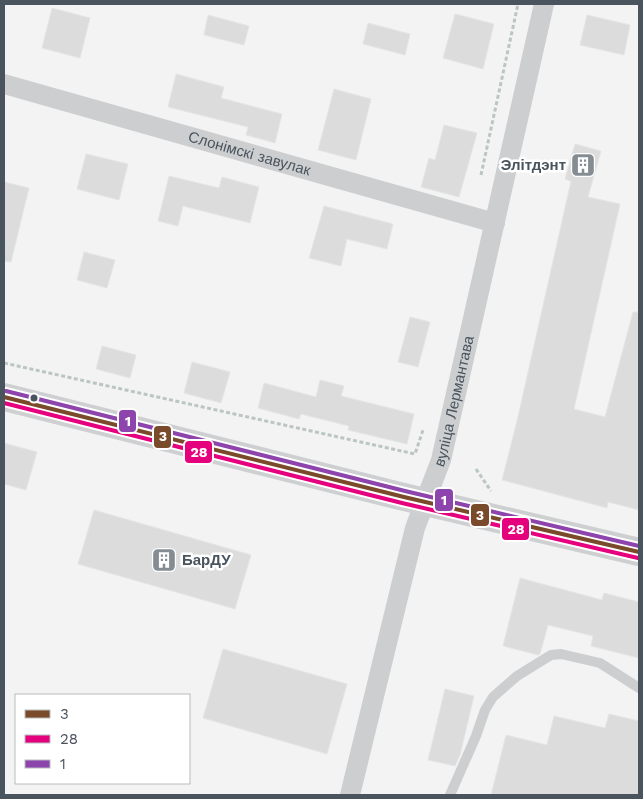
<svg xmlns="http://www.w3.org/2000/svg" width="643" height="799" font-family="'Work Sans',sans-serif">
<style>
.building{fill:#dcdcdd;stroke:#e4e5e5}
.lines{fill:none;stroke-linecap:round;stroke-linejoin:round}
.path{stroke:#bbc6c3;stroke-width:3;stroke-dasharray:4 2.5;stroke-linecap:butt}
.lane{stroke:#ccced0;stroke-width:10}
.street{stroke:#ccced0;stroke-width:20}
.secondary{stroke:#cdcfd1;stroke-width:28}
.bus-1-casing{stroke:#fff;stroke-width:8}
.bus-2-casing{stroke:#fff;stroke-width:8}
.bus-3-casing{stroke:#fff;stroke-width:8}
.bus-1{stroke:#7a4b2a;stroke-width:4}
.bus-2{stroke:#e5007d;stroke-width:4}
.bus-3{stroke:#8e44ad;stroke-width:4}
.bus-dot{fill:#4a545e;stroke:#fff;stroke-width:2}
.labels{text-anchor:middle;stroke-width:5;stroke-linejoin:round;paint-order:stroke}
.street-label{font-size:15px;fill:#4a545e;stroke:#fff}
.poi-label{font-size:15px;font-weight:bold;fill:#4a545e;stroke:#fff;text-anchor:end}
.line-badge{stroke:#fff;stroke-width:2}
.badge-label{font-size:14px;text-anchor:middle;font-weight:bold;fill:#fff}
</style>
<rect width="100%" height="100%" fill="#f3f3f3"/>
<path class="building" d="M 52,8 L 90,18 L 80,58 L 42,48 Z
M 455,14 L 494,24 L 483,69 L 443,58 Z
M 208,15 L 249,26 L 244,45 L 204,35 Z
M 587,15 L 630,25 L 624,55 L 580,45 Z
M 368,23 L 410,34 L 405,55 L 363,44 Z
M 176,74 L 224,87 L 221,98 L 282,114 L 275,143 L 246,135 L 248,127 L 168,107 Z
M 334,89 L 371,99 L 356,160 L 318,150 Z
M 444,125 L 477,133 L 459,197 L 421,187 L 429,158 L 435,160 Z
M 575,144 L 601,151 L 588,197 L 620,204 L 574,409 L 605,417 L 633,312 L 639,312 L 639,510 L 608,502 L 607,508 L 502,480 L 517,421 L 571,181 L 565,179 Z
M 86,154 L 128,164 L 119,200 L 77,189 Z
M 169,176 L 219,188 L 222,177 L 259,187 L 250,223 L 183,206 L 178,226 L 158,221 Z
M 4,182 L 29,188 L 11,262 L 4,261 Z
M 324,206 L 393,224 L 387,249 L 347,239 L 341,266 L 309,258 Z
M 84,252 L 115,260 L 107,288 L 77,280 Z
M 410,317 L 430,322 L 418,367 L 398,362 Z
M 102,346 L 136,355 L 130,378 L 96,369 Z
M 192,362 L 230,372 L 221,403 L 184,393 Z
M 320,380 L 344,386 L 341,396 L 414,414 L 407,444 L 348,430 L 349,426 L 301,414 L 299,419 L 258,408 L 264,383 L 316,397 Z
M 4,443 L 37,452 L 26,490 L 4,484 Z
M 94,510 L 251,555 L 235,609 L 78,564 Z
M 520,578 L 602,600 L 604,593 L 639,602 L 639,658 L 591,646 L 593,636 L 548,625 L 540,654 L 538,655 L 503,646 Z
M 223,649 L 347,684 L 327,754 L 203,718 Z
M 445,689 L 474,696 L 460,755 L 455,766 L 428,760 Z
M 609,714 L 639,721 L 639,795 L 491,795 L 506,735 L 547,745 L 554,716 L 605,728 Z"/>
<g class="lines">
<path class="path" d="M 481,175 L 518,4
M 4,363 L 415,454 L 423,430
M 476,469 L 491,491"/>
<path class="lane" d="M 450,795 L 476,736 L 485,710 L 493,697 L 517,676 L 551,655 L 561,654 L 600,663 L 639,688"/>
<g class="street">
<path id="s1" d="M 4,84 L 495,223"/>
<path id="s2" d="M 350,795 L 415,528 L 441,460 L 544,4"/>
</g>
<path class="secondary" d="M 4,397 L 404,497 L 639,552"/>
<defs>
<path id="bus-1" d="M 4,397 L 404,497 L 639,552"/>
<path id="bus-2" d="M 4,403 L 402,503 L 638,558"/>
<path id="bus-3" d="M 6,391 L 405,491 L 639,546"/>
</defs>
<use href="#bus-1" class="bus-1-casing"/>
<use href="#bus-2" class="bus-2-casing"/>
<use href="#bus-3" class="bus-3-casing"/>
<use href="#bus-1" class="bus-1"/>
<use href="#bus-2" class="bus-2"/>
<use href="#bus-3" class="bus-3"/>
</g>
<defs>
<symbol id="building-square" viewBox="-11 -11 22 22"><rect x="-9" y="-9" width="18" height="18" rx="4" fill="#858c92" stroke="#fff"/><path d="M-4-6H4V6H1V3H-1V6H-4ZM-2.5-4.3h1.7v1.8h-1.7ZM.8-4.3h1.7v1.8H.8ZM-2.5-1h1.7V.8h-1.7ZM.8-1h1.7V.8H.8Z" fill="#fff"/></symbol>
</defs>
<g fill-rule="evenodd">
<use href="#building-square" x="569" y="151" width="28" height="28"/>
<use href="#building-square" x="150" y="546" width="28" height="28"/>
</g>
<circle class="bus-dot" cx="34" cy="398" r="4.5"/>
<g class="labels">
<g class="street-label">
<text dy="5" stroke="none"><textPath href="#s1" startOffset="255">Слонімскі завулак</textPath></text>
<text dy="5" stroke="none"><textPath href="#s2" startOffset="408">вуліца Лермантава</textPath></text>
</g>
<g class="poi-label">
<text x="566" y="170">Элітдэнт</text>
<text x="182" y="565" text-anchor="start">БарДУ</text>
</g>
</g>
<g class="line-badge">
<rect x="118" y="409" width="19" height="24" rx="5" fill="#8e44ad"/>
<rect x="153" y="425" width="19" height="24" rx="5" fill="#7a4b2a"/>
<rect x="184" y="440" width="29" height="24" rx="5" fill="#e5007d"/>
<rect x="434" y="488" width="20" height="24" rx="5" fill="#8e44ad"/>
<rect x="470" y="503" width="20" height="24" rx="5" fill="#7a4b2a"/>
<rect x="501" y="517" width="29" height="24" rx="5" fill="#e5007d"/>
</g>
<g class="badge-label">
<text x="128" y="426">1</text>
<text x="163" y="441">3</text>
<text x="199" y="457">28</text>
<text x="444" y="505">1</text>
<text x="480" y="520">3</text>
<text x="516" y="534">28</text>
</g>
<rect width="643" height="799" fill="none" stroke="#4a545e" stroke-width="10"/>
<rect x="15" y="694" width="175" height="90" fill="#ffffff" stroke="#b7bbbf"/>
<rect x="25" y="710" width="25" height="8" fill="#7a4b2a" stroke="#b7bbbf"/>
<text x="60" y="719" font-size="15" fill="#4a545e">3</text>
<rect x="25" y="735" width="25" height="8" fill="#e5007d" stroke="#b7bbbf"/>
<text x="60" y="744" font-size="15" fill="#4a545e">28</text>
<rect x="25" y="760" width="25" height="8" fill="#8e44ad" stroke="#b7bbbf"/>
<text x="60" y="769" font-size="15" fill="#4a545e">1</text>
</svg>
